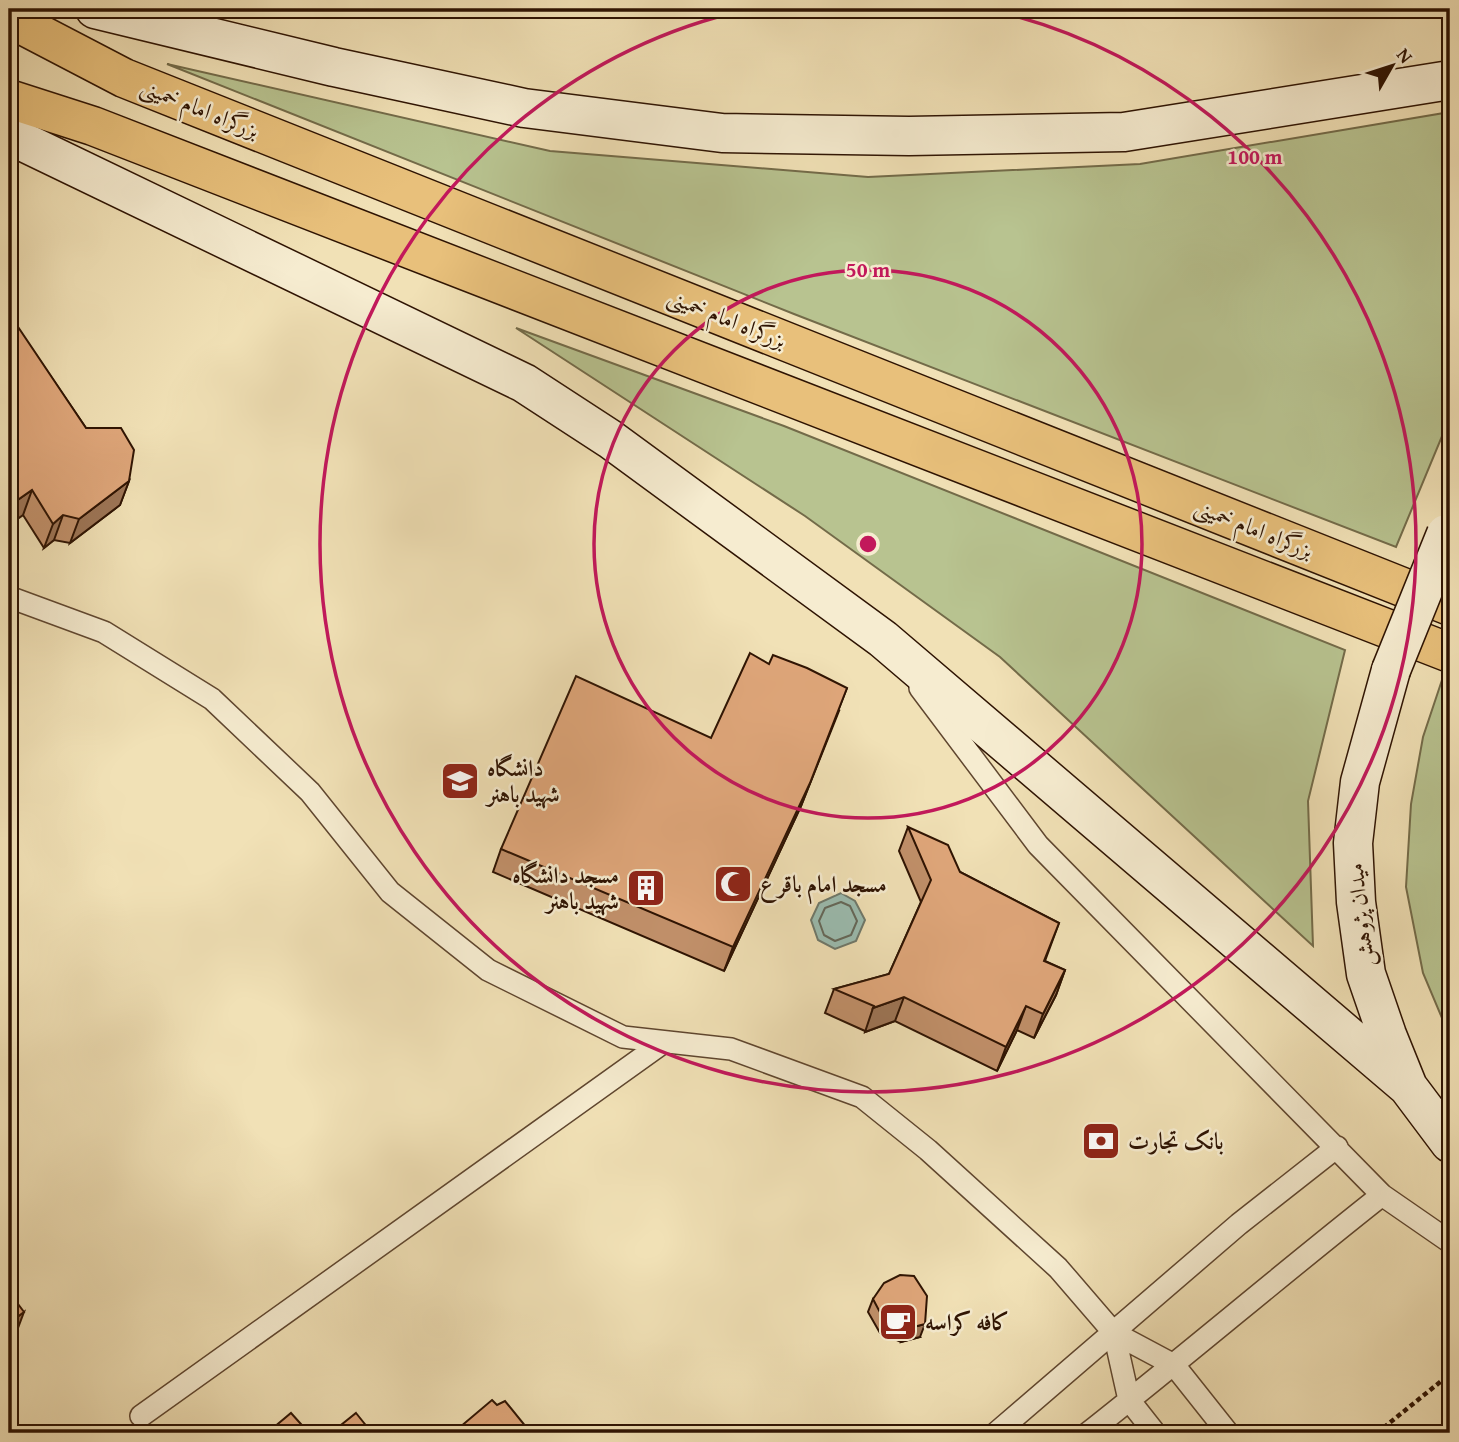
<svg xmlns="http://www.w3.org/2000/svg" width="1459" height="1442" font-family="'Gentium Book Plus',Amiri,serif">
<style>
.green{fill:#b8c390;stroke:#736b49;stroke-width:2}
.water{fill:#9bbdb1;stroke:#6f796b;stroke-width:2}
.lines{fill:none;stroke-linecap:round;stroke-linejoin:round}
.shore{stroke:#64685a;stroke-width:2}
.service-casing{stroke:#5f462f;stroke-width:24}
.secondary-casing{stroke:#2e1302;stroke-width:41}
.trunk-casing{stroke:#2e1302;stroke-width:41}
.path{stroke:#2e1302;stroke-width:4.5;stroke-dasharray:5 3.5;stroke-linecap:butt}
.service{stroke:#f6ecd0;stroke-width:21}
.secondary{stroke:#f6ecd0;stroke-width:38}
.trunk{stroke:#e8c07b;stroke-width:38}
.secondary-bridge-casing{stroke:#2e1302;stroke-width:41;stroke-linecap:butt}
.secondary-bridge{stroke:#f6ecd0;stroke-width:38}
.wall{fill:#c1906a;stroke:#2e1302;stroke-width:2}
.shaded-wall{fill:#9d7556;stroke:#2e1302;stroke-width:2}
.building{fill:#e0a77b;stroke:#2e1302;stroke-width:2}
.ring{fill:none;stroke:#c2185b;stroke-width:3.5}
.labels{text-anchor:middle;stroke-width:5;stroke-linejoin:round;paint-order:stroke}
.street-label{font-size:23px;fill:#2e1302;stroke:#f6ecd0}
.poi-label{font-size:23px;font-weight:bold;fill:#2e1302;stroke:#f6ecd0;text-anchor:start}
.centre{fill:#c2185b;stroke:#f6ecd0;stroke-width:3.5}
.ring-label{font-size:21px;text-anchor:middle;font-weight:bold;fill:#c2185b;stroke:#f6ecd0;stroke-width:5;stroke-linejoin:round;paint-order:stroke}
</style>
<rect width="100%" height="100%" fill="#f1e1b6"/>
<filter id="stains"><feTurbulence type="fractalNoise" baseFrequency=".00286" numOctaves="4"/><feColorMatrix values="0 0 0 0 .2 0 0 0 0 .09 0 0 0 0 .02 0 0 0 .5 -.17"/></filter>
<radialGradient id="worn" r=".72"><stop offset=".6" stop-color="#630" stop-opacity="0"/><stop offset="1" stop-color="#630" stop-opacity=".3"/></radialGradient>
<path class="green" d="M 167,64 L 550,151 L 868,177 L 1140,164 L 1450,112 L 1450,417 L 1396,547 L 794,314 Z
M 516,328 L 784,426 L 1345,650 L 1308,801 L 1313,946 L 1000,657 L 805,516 Z
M 1449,659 L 1450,660 L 1450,1037 L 1423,973 L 1406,887 L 1411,804 L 1423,737 Z"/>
<path class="water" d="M 841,893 L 855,901 L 865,920 L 856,941 L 835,949 L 818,940 L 811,920 L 819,903 Z"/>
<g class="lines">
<path class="shore" d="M 841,902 L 850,906 L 857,921 L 851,935 L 835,941 L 824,935 L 819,921 L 825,908 Z"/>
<defs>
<path id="service" d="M 9,597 L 104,632 L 212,699 L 310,792 L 390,892 L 488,970 L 623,1037 L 731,1049 L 862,1097 L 928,1150 L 1058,1268 L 1114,1333 L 1174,1365 L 1228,1433
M 920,688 L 1038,845 L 1382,1195 L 1450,1242
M 1114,1333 L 1129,1400 L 1155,1433
M 141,1416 L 664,1042
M 996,1433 L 1239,1224 L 1337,1147
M 1088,1433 C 1187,1355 1283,1273 1382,1195"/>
<path id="secondary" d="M 95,9 L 334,67 L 524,108 L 722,133 L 909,136 L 1124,132 L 1450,80
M 9,135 L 524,383 L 610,439 L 883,639 L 1408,1087
M 1391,670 L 1360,782 L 1353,843 L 1356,902 L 1366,974 L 1387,1035 L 1408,1087 L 1450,1143"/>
<path id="trunk" d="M 9,18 L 124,78 L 1450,606
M 9,99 L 93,126 L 1450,653"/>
</defs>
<use href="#service" class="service-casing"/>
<use href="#secondary" class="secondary-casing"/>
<use href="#trunk" class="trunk-casing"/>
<path class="path" d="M 1377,1433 L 1450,1374"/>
<use href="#service" class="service"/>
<use href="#secondary" class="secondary"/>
<use href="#trunk" class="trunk"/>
<defs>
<path id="secondary-bridge" d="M 1391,670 L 1446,534"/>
</defs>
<use href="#secondary-bridge" class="secondary-bridge-casing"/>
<use href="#secondary-bridge" class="secondary-bridge"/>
</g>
<path class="wall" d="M 9,315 L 86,428 L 129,481 L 120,505 L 70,543 L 54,540 L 44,548 L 23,515 Z
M 839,711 L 801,806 L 724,971 L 493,872 L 501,849 L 711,738 Z
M 908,827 L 960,872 L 1059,923 L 1045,961 L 1065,970 L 1056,995 L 1034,1038 L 1017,1030 L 997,1071 L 895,1021 L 865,1032 L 865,1031 L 825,1013 L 834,989 L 889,974 L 921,902 L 899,851 Z
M 873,1299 L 920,1337 L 901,1342 L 880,1333 L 868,1312 Z"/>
<path class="shaded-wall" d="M 129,481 L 120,505 L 70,543 L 79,519 Z
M 32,490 L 23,515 L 9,525 L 9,506 Z
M 63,515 L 54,540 L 44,548 L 53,524 Z
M 847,688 L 801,806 L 724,971 L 733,947 Z
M 1065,970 L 1056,995 L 1034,1038 L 1043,1014 Z
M 904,997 L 895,1021 L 865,1032 L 873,1008 Z
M 1026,1006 L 1017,1030 L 997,1071 L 1006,1047 Z
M 24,1312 L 15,1336 L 9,1341 L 9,1323 Z
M 925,1324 L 920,1337 L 901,1342 L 906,1329 Z"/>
<path class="building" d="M 9,315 L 10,315 L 86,428 L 121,428 L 134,450 L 129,481 L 79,519 L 63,515 L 53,524 L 32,490 L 9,506 Z
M 750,653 L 769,664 L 773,655 L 807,668 L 847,688 L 810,783 L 733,947 L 501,849 L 576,676 L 711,738 Z
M 908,827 L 948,845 L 960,872 L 1059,923 L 1044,961 L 1065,970 L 1043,1014 L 1026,1006 L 1006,1047 L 904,997 L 873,1008 L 874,1006 L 834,989 L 889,974 L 931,880 Z
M 900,1275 L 914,1276 L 927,1296 L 925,1324 L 906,1329 L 884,1320 L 873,1299 L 884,1283 Z
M 9,1292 L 24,1312 L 9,1323 Z
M 492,1400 L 497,1405 L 505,1401 L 531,1433 L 453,1433 Z
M 291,1413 L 309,1433 L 267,1433 Z
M 356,1413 L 372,1433 L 331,1433 Z"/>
<g class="ring">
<circle cx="868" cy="544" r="274"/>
<path d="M987 9A548 548 0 1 1 749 9"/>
</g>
<defs>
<symbol id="university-square" viewBox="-11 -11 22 22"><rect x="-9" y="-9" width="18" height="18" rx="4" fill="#8f2418" stroke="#f6ecd0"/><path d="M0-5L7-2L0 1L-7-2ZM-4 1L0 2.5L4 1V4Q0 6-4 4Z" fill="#fff"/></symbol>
<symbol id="mosque-square" viewBox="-11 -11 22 22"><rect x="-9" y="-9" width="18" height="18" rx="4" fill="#8f2418" stroke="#f6ecd0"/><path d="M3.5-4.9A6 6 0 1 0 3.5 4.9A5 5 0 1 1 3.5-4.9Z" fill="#fff"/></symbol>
<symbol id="building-square" viewBox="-11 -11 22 22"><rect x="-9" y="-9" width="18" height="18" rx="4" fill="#8f2418" stroke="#f6ecd0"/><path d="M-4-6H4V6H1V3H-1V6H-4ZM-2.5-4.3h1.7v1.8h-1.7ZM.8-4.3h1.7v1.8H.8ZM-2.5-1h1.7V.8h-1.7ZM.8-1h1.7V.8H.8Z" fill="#fff"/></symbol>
<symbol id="bank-square" viewBox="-11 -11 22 22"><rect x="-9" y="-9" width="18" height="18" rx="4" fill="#8f2418" stroke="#f6ecd0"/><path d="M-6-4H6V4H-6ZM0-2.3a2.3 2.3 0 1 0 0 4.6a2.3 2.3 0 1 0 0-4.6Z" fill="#fff"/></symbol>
<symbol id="cafe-square" viewBox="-11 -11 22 22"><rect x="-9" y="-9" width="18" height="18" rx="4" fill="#8f2418" stroke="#f6ecd0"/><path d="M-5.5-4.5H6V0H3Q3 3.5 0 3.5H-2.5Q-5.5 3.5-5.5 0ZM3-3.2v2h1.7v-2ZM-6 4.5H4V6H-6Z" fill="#fff"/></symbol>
</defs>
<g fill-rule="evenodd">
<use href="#university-square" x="438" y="759" width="44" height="44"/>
<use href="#mosque-square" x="711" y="862" width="44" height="44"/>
<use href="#building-square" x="624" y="866" width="44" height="44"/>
<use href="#bank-square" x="1079" y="1119" width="44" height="44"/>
<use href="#cafe-square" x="876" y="1300" width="44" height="44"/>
</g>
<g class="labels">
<g class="street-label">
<text transform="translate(200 108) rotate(22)" y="8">بزرگراه امام خمینی</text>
<text transform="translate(727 318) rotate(22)" y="8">بزرگراه امام خمینی</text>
<text transform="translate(1254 528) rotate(22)" y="8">بزرگراه امام خمینی</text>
<text transform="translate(1360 915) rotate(-96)" y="8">میدان پژوهش</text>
</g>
<g class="poi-label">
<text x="487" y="776">دانشگاه<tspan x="487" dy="26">شهید باهنر</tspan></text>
<text x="619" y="883" text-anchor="end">مسجد دانشگاه<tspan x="619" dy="26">شهید باهنر</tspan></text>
<text x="760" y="892">مسجد امام باقر ع</text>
<text x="1128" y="1149">بانک تجارت</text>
<text x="925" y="1330">کافه کراسه</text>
</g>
</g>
<circle cx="868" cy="544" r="10" class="centre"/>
<g class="ring-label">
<text x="1255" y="164">100 m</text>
<text x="868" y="277">50 m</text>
</g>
<rect width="1459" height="1442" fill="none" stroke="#f1e1b6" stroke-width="35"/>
<rect x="10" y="10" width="1438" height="1421" fill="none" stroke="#2e1302" stroke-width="3.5"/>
<rect x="18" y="18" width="1424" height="1407" fill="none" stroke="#2e1302" stroke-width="2"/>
<g transform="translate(1392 66) rotate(51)" stroke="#f6ecd0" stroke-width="5" paint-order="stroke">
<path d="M0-5L12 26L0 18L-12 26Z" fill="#2e1302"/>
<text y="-10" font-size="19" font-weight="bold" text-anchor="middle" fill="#2e1302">N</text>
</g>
<rect width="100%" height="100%" filter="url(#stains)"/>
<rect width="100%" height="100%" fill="url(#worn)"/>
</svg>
